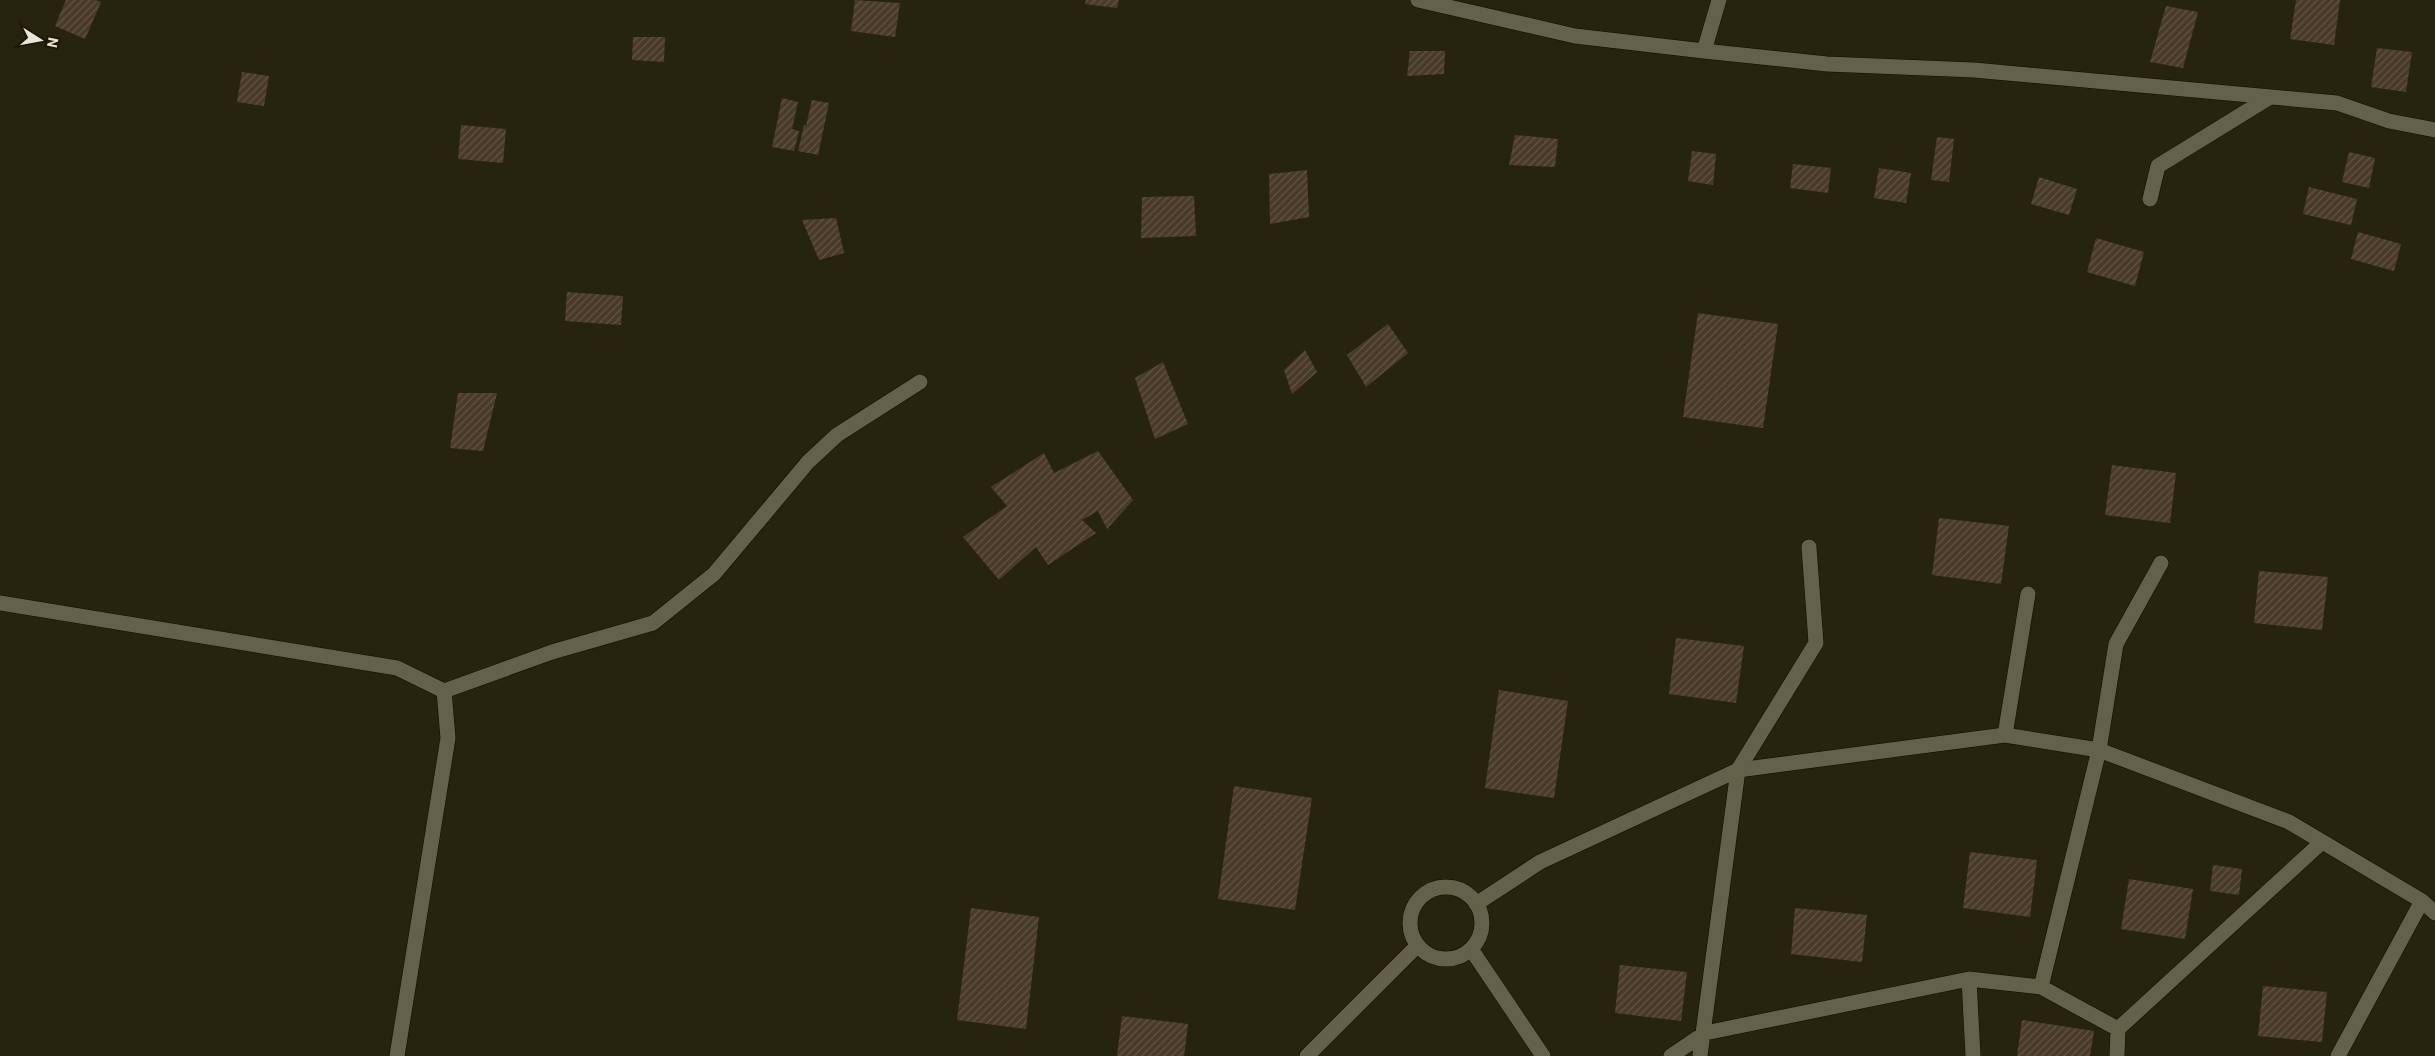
<svg xmlns="http://www.w3.org/2000/svg" width="2435" height="1056" font-family="Roboto,sans-serif">
<style>
.building{fill:url(#building-hatch)}
.lines{fill:none;stroke-linecap:round;stroke-linejoin:round}
.service-casing{stroke:#0f0c00;stroke-width:16}
.minor-casing{stroke:#0f0c00;stroke-width:16}
.service{stroke:#64614a;stroke-width:15}
.minor{stroke:#64614a;stroke-width:15}
</style>
<defs>
<pattern id="building-hatch" width="6" height="6" patternUnits="userSpaceOnUse" patternTransform="scale(1.25)"><rect width="6" height="6" fill="#493a29"/><path d="M-1 1l2-2M0 6l6-6M5 7l2-2" fill="none" stroke="#635647"/></pattern>
</defs>
<rect width="100%" height="100%" fill="#26230e"/>
<path class="building" d="M 66,0 L 95,0 L 101,2 L 85,39 L 55,26 Z
M 855,0 L 900,3 L 895,37 L 851,31 Z
M 1086,0 L 1119,0 L 1117,8 L 1085,4 Z
M 2296,0 L 2340,0 L 2334,45 L 2290,39 Z
M 2166,6 L 2198,12 L 2183,68 L 2150,62 Z
M 633,37 L 665,37 L 664,62 L 632,60 Z
M 2377,48 L 2412,52 L 2406,92 L 2371,87 Z
M 1410,51 L 1445,51 L 1444,74 L 1407,76 Z
M 242,72 L 269,76 L 264,106 L 237,102 Z
M 782,98 L 798,102 L 792,129 L 799,131 L 794,151 L 772,147 Z
M 812,100 L 829,103 L 818,155 L 798,151 L 804,125 L 806,126 Z
M 461,125 L 506,129 L 503,163 L 458,159 Z
M 1515,135 L 1558,139 L 1555,167 L 1509,165 Z
M 1937,137 L 1954,139 L 1949,182 L 1931,180 Z
M 1692,151 L 1716,154 L 1713,185 L 1688,181 Z
M 2349,152 L 2375,158 L 2369,188 L 2342,182 Z
M 1793,164 L 1831,168 L 1828,193 L 1790,188 Z
M 1879,168 L 1911,173 L 1906,203 L 1874,198 Z
M 1307,170 L 1309,217 L 1270,224 L 1269,174 Z
M 2039,177 L 2077,189 L 2069,215 L 2031,204 Z
M 2309,187 L 2357,199 L 2351,225 L 2303,214 Z
M 1194,196 L 1196,236 L 1141,238 L 1142,197 Z
M 836,218 L 844,253 L 819,260 L 802,220 Z
M 2358,232 L 2401,244 L 2394,271 L 2351,259 Z
M 2096,238 L 2144,252 L 2135,286 L 2087,272 Z
M 567,292 L 623,296 L 621,325 L 565,321 Z
M 1698,313 L 1778,324 L 1763,428 L 1683,417 Z
M 1388,324 L 1408,353 L 1366,387 L 1347,355 Z
M 1305,350 L 1317,372 L 1292,394 L 1284,370 Z
M 1163,362 L 1188,424 L 1155,439 L 1135,378 Z
M 458,393 L 497,393 L 483,451 L 450,448 Z
M 1098,451 L 1133,500 L 1107,529 L 1098,511 L 1082,520 L 1096,533 L 1048,565 L 1036,547 L 999,580 L 963,537 L 1007,506 L 991,487 L 1044,453 L 1054,473 Z
M 2112,465 L 2176,473 L 2170,523 L 2105,515 Z
M 1939,518 L 2009,526 L 2001,584 L 1932,575 Z
M 2259,571 L 2328,577 L 2322,630 L 2254,623 Z
M 1676,638 L 1744,646 L 1736,703 L 1669,694 Z
M 1499,690 L 1568,701 L 1554,798 L 1485,788 Z
M 1234,786 L 1312,798 L 1295,910 L 1218,899 Z
M 1970,852 L 2037,860 L 2030,917 L 1963,908 Z
M 2213,865 L 2242,869 L 2239,895 L 2210,891 Z
M 2129,879 L 2193,889 L 2185,939 L 2121,929 Z
M 971,908 L 1039,917 L 1026,1029 L 957,1020 Z
M 1795,908 L 1867,915 L 1862,962 L 1791,954 Z
M 1620,965 L 1687,972 L 1681,1021 L 1615,1013 Z
M 2263,986 L 2327,992 L 2322,1042 L 2258,1036 Z
M 1122,1016 L 1188,1024 L 1184,1056 L 1117,1056 Z
M 2022,1020 L 2094,1031 L 2090,1056 L 2017,1056 Z"/>
<g class="lines">
<defs>
<path id="service" d="M 2005,735 L 2028,594
M 2099,750 L 2116,644 L 2161,563
M 1738,770 L 1816,643 L 1809,547"/>
<path id="minor" d="M 1418,0 L 1575,36 L 1704,51 L 1827,64 L 1974,70 L 2337,103 L 2389,121 L 2435,130
M 1704,51 L 1719,0
M 2150,199 L 2158,166 L 2270,97
M 0,603 L 397,668 L 444,691
M1410 923a36 36 0 1 1 72 0a36 36 0 1 1-72 0Z
M 1476,904 L 1540,862 L 1738,770 L 2005,735 L 2099,750 L 2289,822 L 2422,901 L 2435,913
M 1471,949 L 1543,1056
M 1969,979 L 1973,1056
M 2041,987 L 2099,750
M 397,1056 L 448,738 L 444,691 L 552,652 L 653,623 L 714,574 L 808,462 L 837,435 L 920,382
M 1307,1056 L 1417,946
M 1671,1056 L 1705,1033 L 1969,979 L 2041,987 L 2118,1029
M 1700,1056 L 1738,770
M 2117,1056 L 2118,1029 L 2322,842
M 2338,1056 L 2422,901"/>
</defs>
<use href="#service" class="service-casing"/>
<use href="#minor" class="minor-casing"/>
<use href="#service" class="service"/>
<use href="#minor" class="minor"/>
</g>
<g transform="translate(40 40) rotate(101)" stroke="#1d1905" stroke-width="4" paint-order="stroke">
<path d="M0-4L9 19L0 12L-9 19Z" fill="#e8e6d9"/>
<text y="-8" font-size="14" font-weight="bold" text-anchor="middle" fill="#e8e6d9">N</text>
</g>
</svg>
